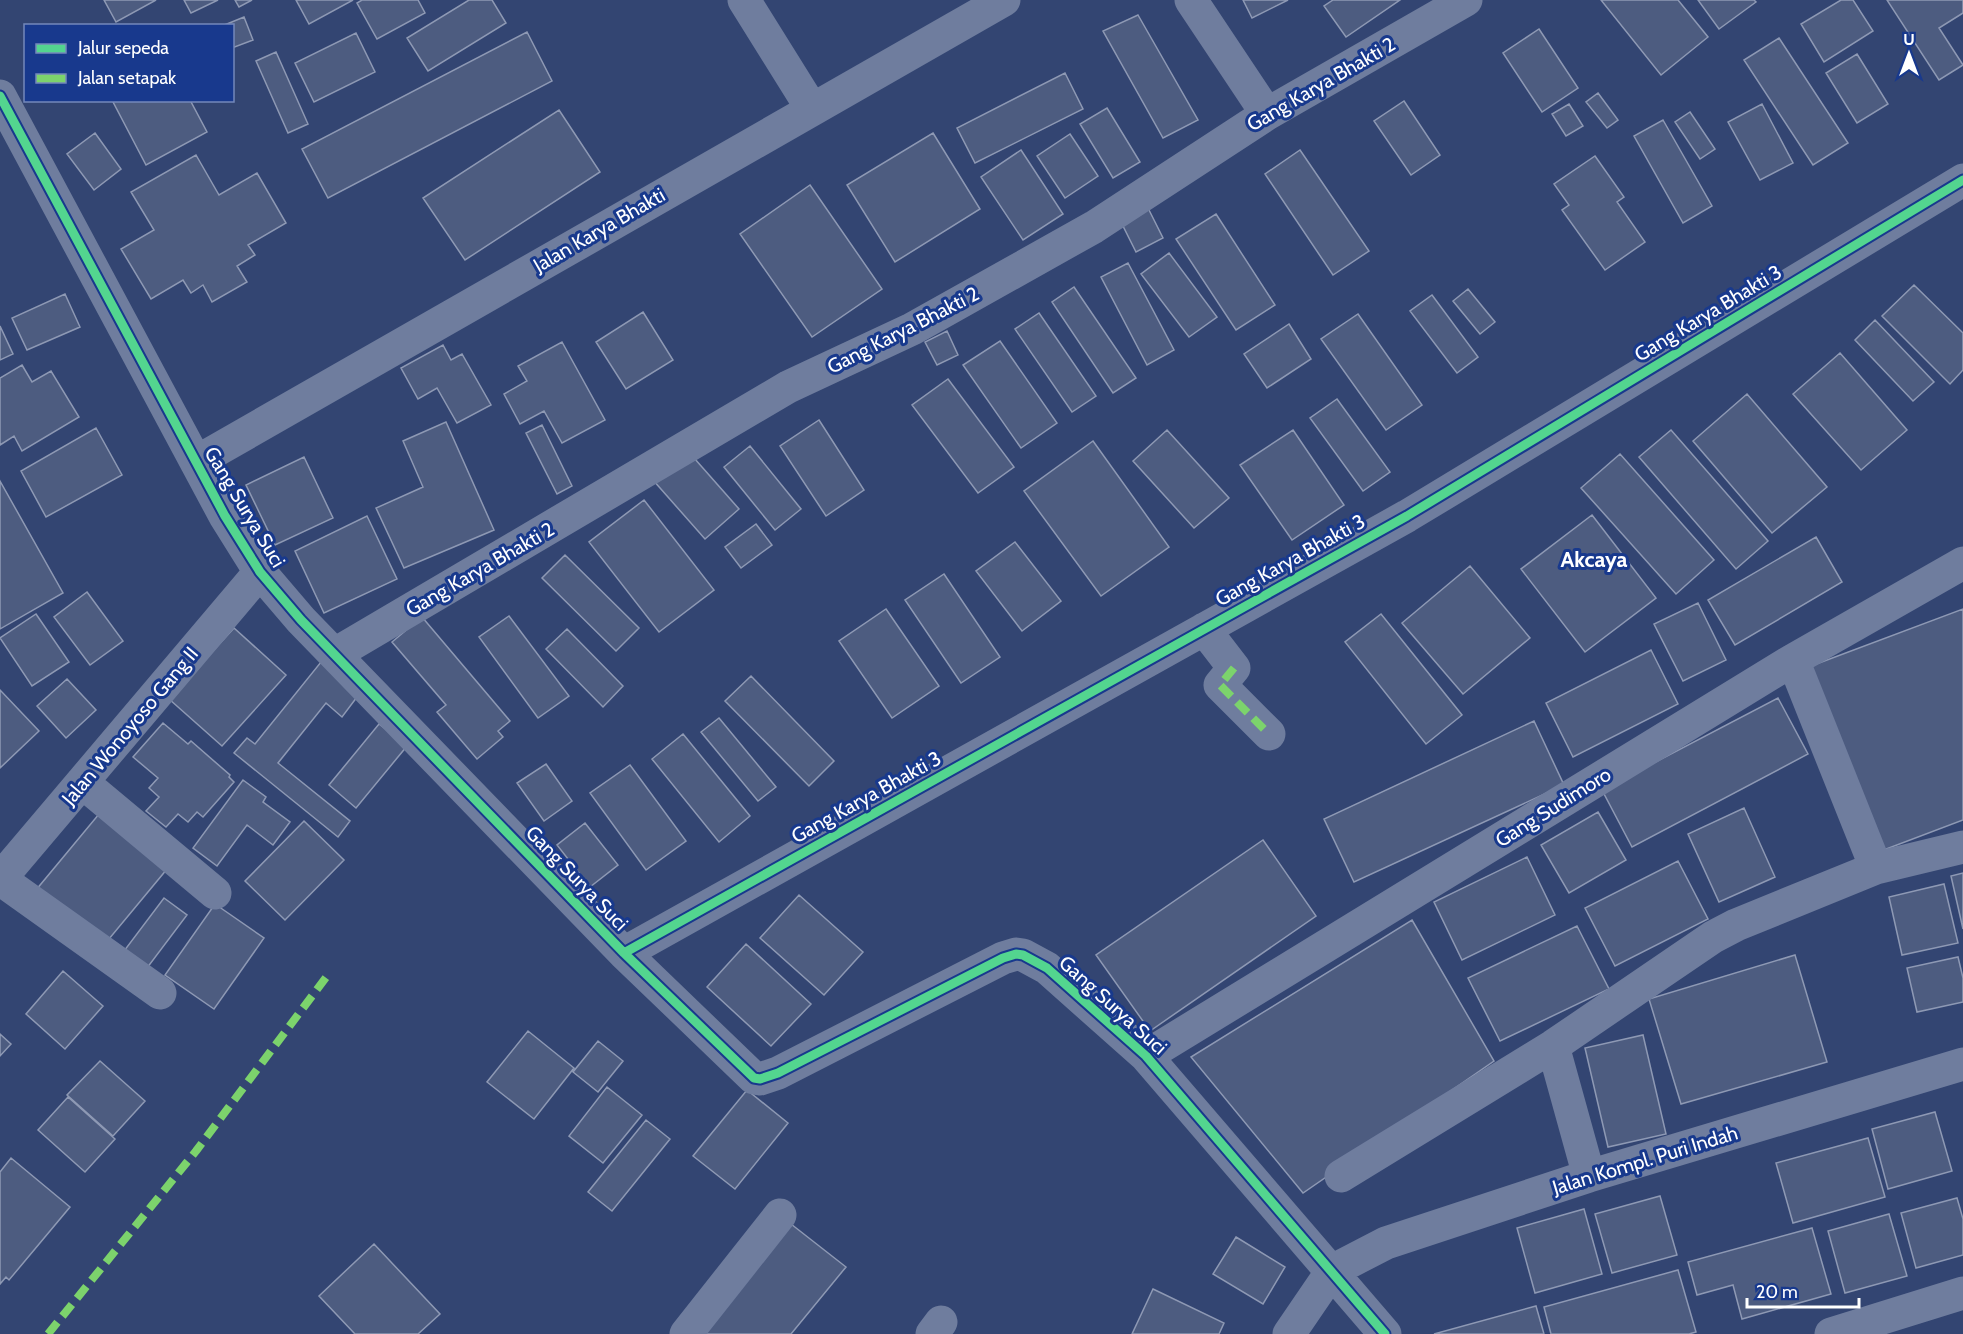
<svg xmlns="http://www.w3.org/2000/svg" width="1963" height="1334" font-family="Cabin,sans-serif">
<style>
.building{fill:#4d5c80;stroke:#8e99b4;stroke-width:1.5}
.lines{fill:none;stroke-linecap:round;stroke-linejoin:round}
.minor{stroke:#6f7d9e;stroke-width:33}
.quiet{stroke:#7cd36c;stroke-width:8;stroke-dasharray:15 8;stroke-linecap:butt}
.cycleway-casing{stroke:#18398d;stroke-width:13}
.cycleway{stroke:#53d58f;stroke-width:9}
.labels{text-anchor:middle;stroke-width:6;stroke-linejoin:round;paint-order:stroke}
.street-label{font-size:20px;fill:#fff;stroke:#18398d}
.quarter-label{font-size:22px;font-weight:bold;fill:#fff;stroke:#18398d}
</style>
<rect width="100%" height="100%" fill="#334572"/>
<path class="building" d="M 104,0 L 156,0 L 116,22 Z
M 184,0 L 218,0 L 191,13 Z
M 235,0 L 252,0 L 239,7 Z
M 296,0 L 353,0 L 309,24 Z
M 362,0 L 418,0 L 425,13 L 377,39 L 357,3 Z
M 469,0 L 492,0 L 506,23 L 428,71 L 407,38 Z
M 1243,0 L 1288,0 L 1252,18 Z
M 1333,0 L 1400,0 L 1346,37 L 1324,6 Z
M 1601,0 L 1678,0 L 1708,37 L 1661,75 Z
M 1698,0 L 1754,0 L 1756,2 L 1719,29 Z
M 1841,0 L 1853,0 L 1873,31 L 1824,62 L 1801,24 Z
M 1887,0 L 1963,0 L 1963,13 L 1939,28 L 1963,65 L 1939,80 Z
M 1138,15 L 1198,120 L 1163,138 L 1103,31 Z
M 244,17 L 253,40 L 232,48 L 232,26 L 222,26 Z
M 1539,29 L 1578,88 L 1542,112 L 1503,53 Z
M 527,32 L 552,81 L 328,198 L 302,149 Z
M 356,33 L 375,72 L 314,102 L 295,63 Z
M 1779,38 L 1848,143 L 1813,165 L 1744,60 Z
M 276,52 L 308,124 L 288,133 L 256,61 Z
M 1857,54 L 1888,104 L 1857,123 L 1826,73 Z
M 1065,73 L 1083,109 L 975,163 L 957,128 Z
M 1598,93 L 1618,120 L 1607,128 L 1586,102 Z
M 112,100 L 190,100 L 207,132 L 146,165 Z
M 1404,101 L 1440,155 L 1411,175 L 1374,121 Z
M 1569,104 L 1583,126 L 1566,136 L 1552,114 Z
M 1762,104 L 1793,163 L 1760,180 L 1728,122 Z
M 1107,108 L 1140,162 L 1113,178 L 1080,124 Z
M 559,110 L 600,172 L 465,260 L 423,198 Z
M 1690,112 L 1715,149 L 1700,159 L 1675,122 Z
M 1663,120 L 1712,206 L 1683,223 L 1634,136 Z
M 95,133 L 121,169 L 94,190 L 67,154 Z
M 933,133 L 980,209 L 895,262 L 847,185 Z
M 1070,134 L 1098,176 L 1065,198 L 1037,156 Z
M 1021,150 L 1063,214 L 1023,240 L 981,177 Z
M 1300,150 L 1369,251 L 1333,275 L 1265,174 Z
M 196,155 L 219,195 L 257,173 L 286,223 L 248,245 L 255,255 L 237,266 L 247,282 L 212,302 L 203,285 L 191,293 L 183,280 L 151,299 L 121,249 L 154,230 L 131,192 Z
M 1595,156 L 1624,197 L 1617,202 L 1645,242 L 1605,270 L 1562,210 L 1569,205 L 1554,184 Z
M 810,185 L 882,289 L 812,337 L 740,234 Z
M 1148,208 L 1163,238 L 1136,252 L 1121,222 Z
M 1216,214 L 1275,305 L 1236,330 L 1176,239 Z
M 1169,253 L 1217,317 L 1189,337 L 1141,274 Z
M 1128,263 L 1174,350 L 1147,365 L 1101,277 Z
M 1914,285 L 1963,333 L 1963,370 L 1950,384 L 1882,316 Z
M 1074,287 L 1136,378 L 1113,393 L 1052,302 Z
M 1468,289 L 1495,322 L 1480,334 L 1453,301 Z
M 65,294 L 80,327 L 27,350 L 12,318 Z
M 1432,295 L 1478,357 L 1457,373 L 1410,311 Z
M 643,312 L 673,360 L 626,389 L 596,342 Z
M 1039,313 L 1096,396 L 1072,412 L 1015,329 Z
M 1358,314 L 1422,405 L 1386,430 L 1321,339 Z
M 1875,320 L 1934,382 L 1913,401 L 1855,340 Z
M 1289,324 L 1311,359 L 1267,388 L 1244,354 Z
M 0,326 L 13,354 L 0,360 Z
M 947,331 L 958,355 L 937,365 L 925,342 Z
M 1000,341 L 1057,423 L 1021,448 L 963,365 Z
M 562,342 L 605,420 L 562,443 L 544,411 L 520,424 L 504,394 L 527,381 L 518,366 Z
M 443,345 L 451,360 L 462,354 L 491,405 L 457,423 L 437,388 L 418,399 L 401,368 Z
M 1840,353 L 1907,430 L 1861,470 L 1793,394 Z
M 22,365 L 32,382 L 51,371 L 79,417 L 22,451 L 14,436 L 0,445 L 0,378 Z
M 948,379 L 1014,467 L 978,493 L 912,405 Z
M 1747,394 L 1827,487 L 1772,533 L 1693,441 Z
M 1337,399 L 1390,472 L 1363,491 L 1310,418 Z
M 819,420 L 864,490 L 826,516 L 780,446 Z
M 446,422 L 494,530 L 404,568 L 376,508 L 423,487 L 403,441 Z
M 542,425 L 572,486 L 557,494 L 526,433 Z
M 96,428 L 122,475 L 46,517 L 21,471 Z
M 1167,430 L 1229,498 L 1194,528 L 1133,461 Z
M 1293,430 L 1344,505 L 1292,540 L 1240,465 Z
M 1671,430 L 1768,541 L 1736,569 L 1639,457 Z
M 1093,441 L 1169,547 L 1101,596 L 1024,491 Z
M 750,446 L 801,509 L 775,530 L 724,467 Z
M 687,450 L 739,509 L 705,539 L 653,480 Z
M 1620,454 L 1714,560 L 1676,594 L 1581,488 Z
M 304,457 L 333,518 L 275,545 L 246,485 Z
M 0,481 L 63,593 L 0,629 Z
M 644,500 L 714,590 L 659,632 L 589,542 Z
M 1592,515 L 1656,598 L 1585,652 L 1521,569 Z
M 367,516 L 397,579 L 324,613 L 295,551 Z
M 756,524 L 772,545 L 741,568 L 725,547 Z
M 1816,537 L 1842,582 L 1735,645 L 1708,600 Z
M 1015,542 L 1061,601 L 1022,631 L 976,571 Z
M 565,555 L 639,628 L 616,651 L 542,578 Z
M 1470,566 L 1530,638 L 1463,694 L 1402,623 Z
M 944,574 L 1000,657 L 961,683 L 905,600 Z
M 87,592 L 123,641 L 90,665 L 54,617 Z
M 1698,603 L 1726,660 L 1683,681 L 1654,624 Z
M 886,609 L 939,686 L 892,718 L 839,641 Z
M 1963,609 L 1963,820 L 1881,851 L 1811,666 Z
M 36,614 L 69,662 L 32,686 L 0,638 Z
M 1381,614 L 1462,715 L 1426,744 L 1345,642 Z
M 509,616 L 569,696 L 538,718 L 479,637 Z
M 422,617 L 510,721 L 498,731 L 503,737 L 477,759 L 437,712 L 446,705 L 392,642 Z
M 234,628 L 286,675 L 222,746 L 169,699 Z
M 567,629 L 623,686 L 603,707 L 546,649 Z
M 1651,650 L 1678,704 L 1573,757 L 1546,703 Z
M 321,662 L 357,697 L 342,717 L 326,703 L 278,763 L 350,821 L 338,837 L 234,753 L 247,738 L 255,744 Z
M 751,676 L 834,761 L 809,786 L 725,701 Z
M 67,679 L 96,710 L 66,738 L 37,706 Z
M 0,690 L 39,731 L 0,768 Z
M 1778,698 L 1808,754 L 1632,847 L 1602,790 Z
M 719,718 L 776,787 L 758,801 L 701,732 Z
M 1534,721 L 1564,785 L 1354,882 L 1324,819 Z
M 163,723 L 188,744 L 191,741 L 230,775 L 229,777 L 234,782 L 203,817 L 197,812 L 188,822 L 178,814 L 166,827 L 146,811 L 159,797 L 149,788 L 158,778 L 133,757 Z
M 379,724 L 407,746 L 356,808 L 329,785 Z
M 683,734 L 750,816 L 719,842 L 652,759 Z
M 546,764 L 572,801 L 544,821 L 517,783 Z
M 630,765 L 686,841 L 646,870 L 590,793 Z
M 243,780 L 266,797 L 263,802 L 290,822 L 273,845 L 247,825 L 217,866 L 193,848 Z
M 104,808 L 172,863 L 104,945 L 36,890 Z
M 1744,808 L 1775,877 L 1719,902 L 1688,834 Z
M 1598,812 L 1626,860 L 1569,893 L 1541,845 Z
M 304,821 L 344,860 L 285,920 L 245,881 Z
M 585,823 L 618,865 L 590,887 L 557,845 Z
M 1263,840 L 1316,916 L 1150,1031 L 1096,955 Z
M 1527,857 L 1555,915 L 1462,960 L 1434,902 Z
M 1678,861 L 1708,919 L 1615,966 L 1585,908 Z
M 1963,873 L 1963,929 L 1951,876 Z
M 1944,884 L 1958,943 L 1902,955 L 1889,897 Z
M 799,895 L 863,952 L 824,995 L 760,938 Z
M 164,898 L 187,915 L 147,968 L 124,951 Z
M 215,904 L 264,938 L 214,1009 L 165,975 Z
M 1412,920 L 1494,1061 L 1303,1193 L 1191,1057 Z
M 1577,926 L 1609,989 L 1500,1041 L 1468,978 Z
M 746,944 L 811,1004 L 771,1046 L 707,987 Z
M 1795,955 L 1827,1062 L 1681,1104 L 1649,999 Z
M 1958,957 L 1963,978 L 1963,1002 L 1917,1012 L 1907,968 Z
M 63,971 L 103,1006 L 65,1049 L 26,1014 Z
M 528,1031 L 574,1068 L 534,1119 L 487,1082 Z
M 0,1034 L 11,1044 L 0,1056 Z
M 1643,1035 L 1666,1134 L 1608,1147 L 1585,1048 Z
M 598,1041 L 623,1061 L 598,1092 L 573,1072 Z
M 100,1061 L 145,1101 L 113,1136 L 67,1095 Z
M 607,1087 L 642,1115 L 603,1163 L 569,1136 Z
M 747,1090 L 788,1123 L 735,1189 L 693,1156 Z
M 68,1097 L 115,1139 L 85,1172 L 38,1130 Z
M 1935,1112 L 1952,1171 L 1888,1189 L 1872,1129 Z
M 646,1120 L 670,1139 L 612,1211 L 588,1192 Z
M 1868,1138 L 1885,1197 L 1793,1223 L 1776,1163 Z
M 11,1158 L 70,1207 L 9,1280 L 6,1277 L 0,1284 L 0,1172 Z
M 1660,1196 L 1677,1255 L 1612,1273 L 1595,1214 Z
M 1957,1198 L 1963,1219 L 1963,1255 L 1916,1268 L 1901,1213 Z
M 1584,1209 L 1602,1274 L 1535,1293 L 1517,1228 Z
M 1889,1214 L 1907,1276 L 1845,1293 L 1828,1231 Z
M 791,1224 L 846,1267 L 791,1334 L 702,1334 Z
M 1812,1228 L 1831,1294 L 1742,1319 L 1733,1285 L 1697,1295 L 1688,1262 Z
M 1236,1237 L 1285,1267 L 1263,1304 L 1213,1274 Z
M 374,1244 L 440,1314 L 418,1334 L 355,1334 L 319,1296 Z
M 1678,1270 L 1696,1332 L 1689,1334 L 1551,1334 L 1544,1307 Z
M 1153,1289 L 1224,1323 L 1219,1334 L 1132,1334 Z
M 1536,1306 L 1544,1334 L 1434,1334 Z"/>
<g class="lines">
<path class="minor" d="M 744,0 L 812,109
M 1191,0 L 1267,114
M 0,96 L 225,516 L 260,572 L 301,620 L 624,953 L 754,1078 L 760,1079 L 778,1073 L 1003,958 L 1016,954 L 1023,955 L 1047,968 L 1146,1056 L 1385,1334
M 196,462 L 1004,0
M 1204,629 L 1234,668 L 1220,685 L 1269,734
M 335,654 L 788,387 L 912,329 L 1094,227 L 1267,114 L 1466,0
M 1793,660 L 1876,868
M 82,782 L 215,893
M 624,953 L 1407,516 L 1963,180
M 160,993 L 0,879 L 260,572
M 1553,1046 L 1589,1176
M 1146,1056 L 1793,660 L 1963,563
M 1341,1176 L 1553,1046 L 1713,937 L 1736,925 L 1876,868 L 1963,847
M 686,1334 L 780,1215
M 932,1334 L 941,1322
M 1289,1334 L 1332,1271 L 1386,1243 L 1589,1176 L 1963,1064
M 1831,1334 L 1963,1293"/>
<path class="quiet" d="M 1234,668 L 1220,685 L 1269,734
M 48,1334 L 196,1151 L 330,972"/>
<defs>
<path id="cycleway" d="M 0,96 L 225,516 L 260,572 L 301,620 L 624,953 L 754,1078 L 760,1079 L 778,1073 L 1003,958 L 1016,954 L 1023,955 L 1047,968 L 1146,1056 L 1385,1334
M 624,953 L 1407,516 L 1963,180"/>
</defs>
<use href="#cycleway" class="cycleway-casing"/>
<use href="#cycleway" class="cycleway"/>
</g>
<g class="labels">
<g class="street-label">
<text transform="translate(1321 84) rotate(-30)" y="7">Gang Karya Bhakti 2</text>
<text transform="translate(599 230) rotate(-30)" y="7">Jalan Karya Bhakti</text>
<text transform="translate(1708 313) rotate(-31)" y="7">Gang Karya Bhakti 3</text>
<text transform="translate(903 330) rotate(-27)" y="7">Gang Karya Bhakti 2</text>
<text transform="translate(245 507) rotate(59)" y="7">Gang Surya Suci</text>
<text transform="translate(1290 560) rotate(-29)" y="7">Gang Karya Bhakti 3</text>
<text transform="translate(480 569) rotate(-30)" y="7">Gang Karya Bhakti 2</text>
<text transform="translate(130 726) rotate(-50)" y="7">Jalan Wonoyoso Gang II</text>
<text transform="translate(866 797) rotate(-29)" y="7">Gang Karya Bhakti 3</text>
<text transform="translate(1553 807) rotate(-32)" y="7">Gang Sudimoro</text>
<text transform="translate(577 878) rotate(46)" y="7">Gang Surya Suci</text>
<text transform="translate(1113 1005) rotate(42)" y="7">Gang Surya Suci</text>
<text transform="translate(1645 1160) rotate(-17)" y="7">Jalan Kompl. Puri Indah</text>
</g>
<g class="quarter-label">
<text x="1594" y="567">Akcaya</text>
</g>
</g>
<rect x="24" y="24" width="210" height="78" fill="#18398d" stroke="#7488bb" stroke-width="1.5"/>
<rect x="36" y="44" width="30" height="9" fill="#53d58f" stroke="#7488bb" stroke-width="1.5"/>
<text x="78" y="54" font-size="18" fill="#ffffff">Jalur sepeda</text>
<rect x="36" y="74" width="30" height="9" fill="#7cd36c" stroke="#7488bb" stroke-width="1.5"/>
<text x="78" y="84" font-size="18" fill="#ffffff">Jalan setapak</text>
<g transform="translate(1909 54)" stroke="#18398d" stroke-width="4.5" paint-order="stroke">
<path d="M0-4.5L10 22L0 15L-10 22Z" fill="#ffffff"/>
<text y="-9" font-size="16" font-weight="bold" text-anchor="middle" fill="#ffffff">U</text>
</g>
<path d="M1747 1298v9h112v-9" fill="none" stroke="#ffffff" stroke-width="3"/>
<text x="1756" y="1298" font-size="18" fill="#ffffff" stroke="#18398d" stroke-width="4.5" paint-order="stroke">20 m</text>
</svg>
